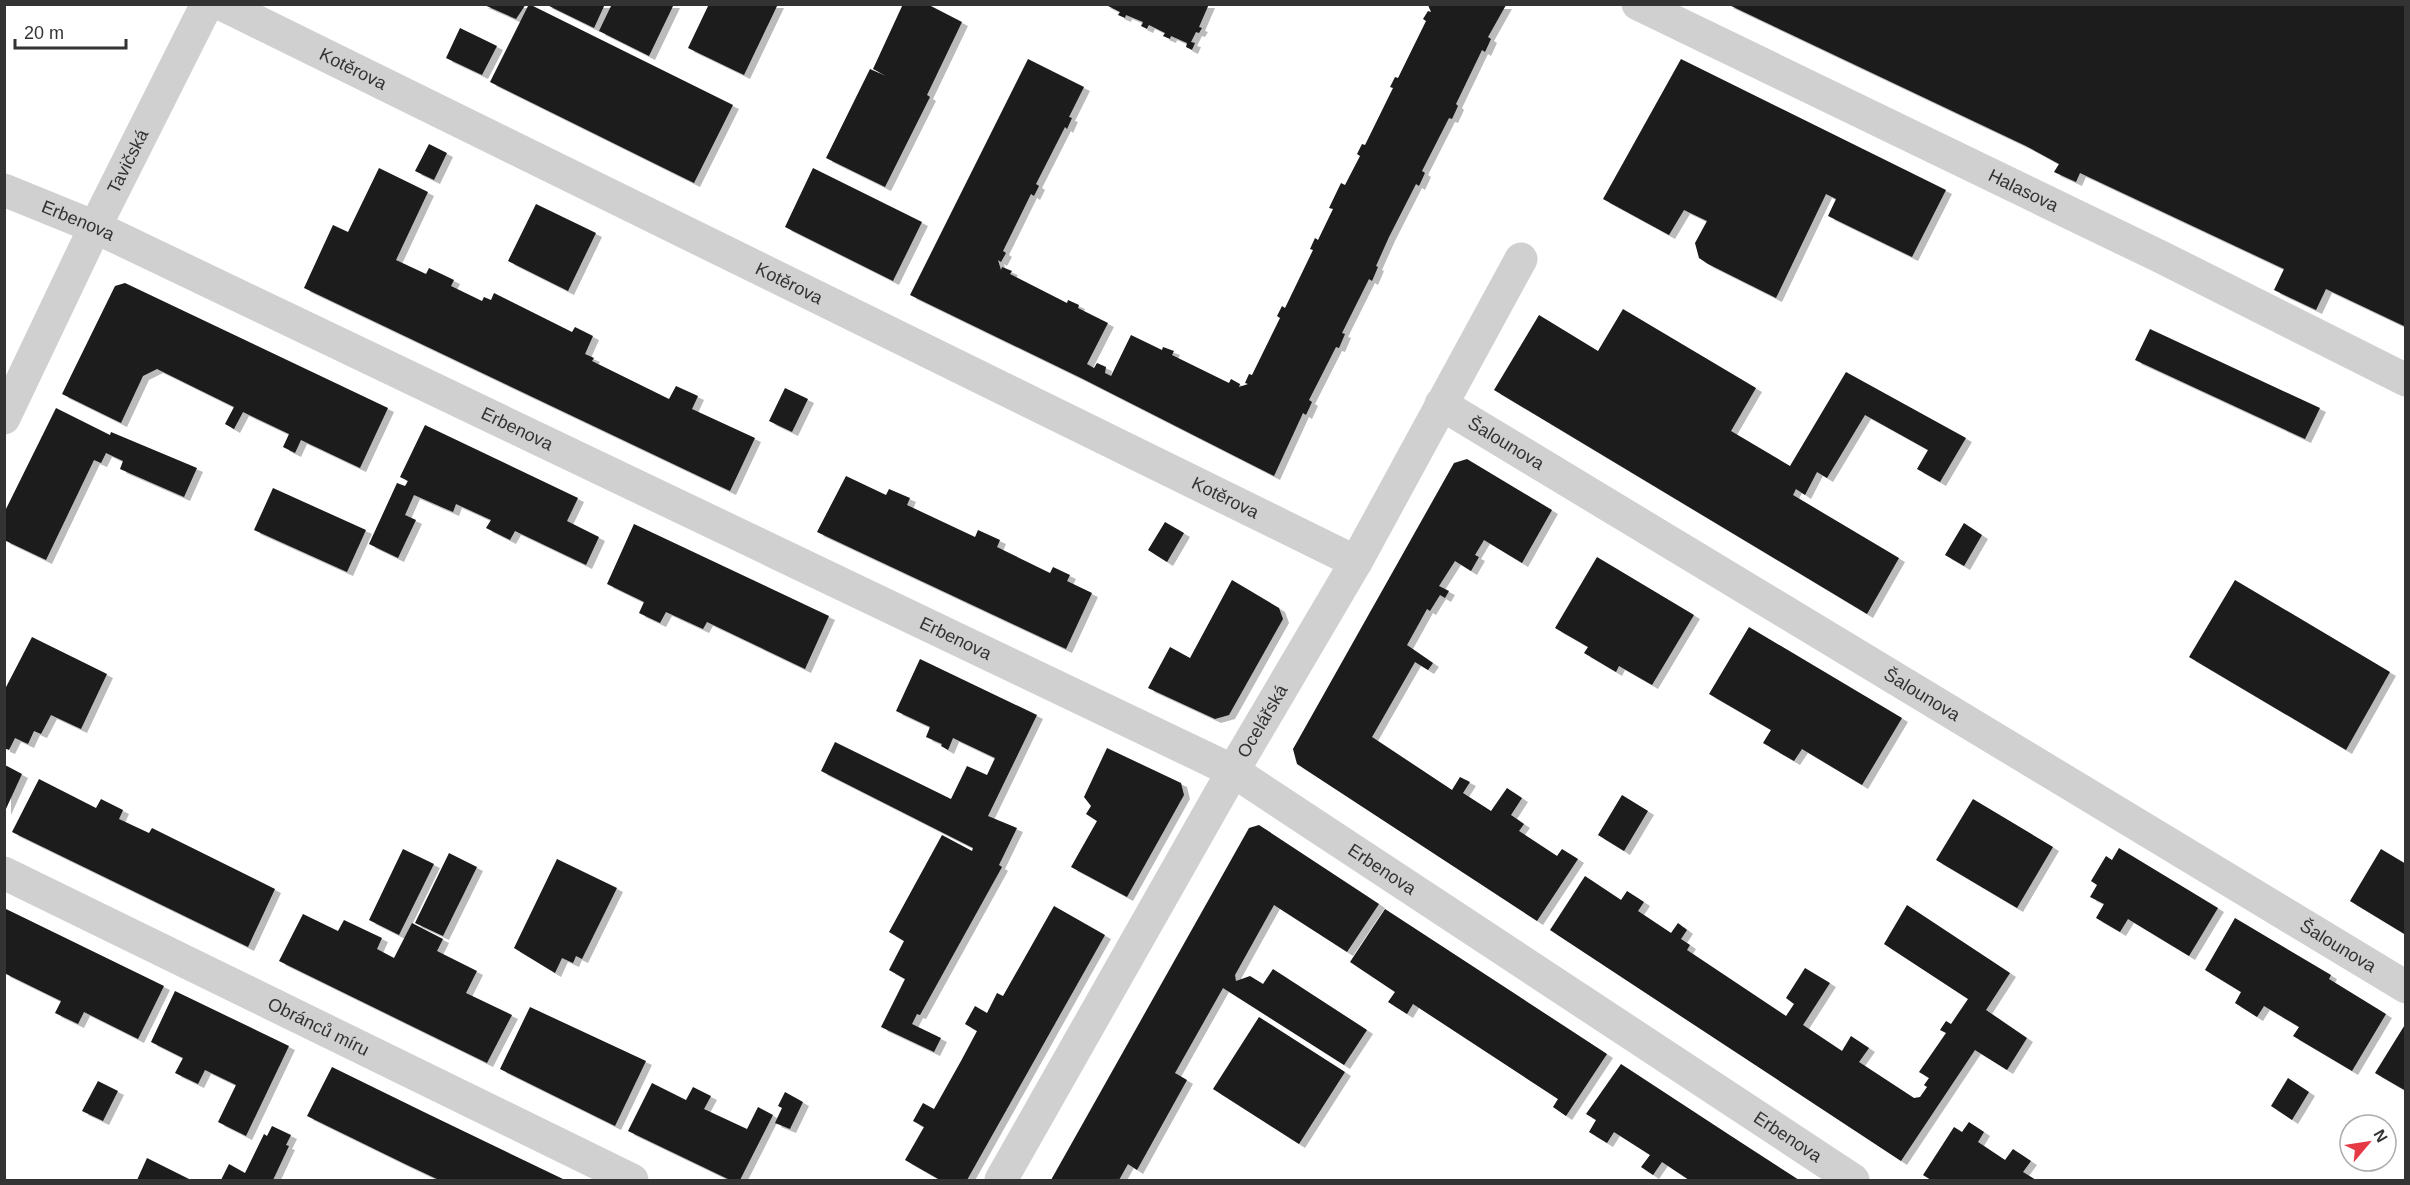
<svg xmlns="http://www.w3.org/2000/svg" width="2410" height="1185" font-family="Arial,sans-serif">
<style>
.building{fill:#1a1a1a;filter:url(#shadow)}
.lines{fill:none;stroke-linecap:round;stroke-linejoin:round}
.minor{stroke:#d0d0d0;stroke-width:33}
.labels{text-anchor:middle;stroke-width:6;stroke-linejoin:round;paint-order:stroke}
.street-label{font-size:18px;fill:#333;stroke:#fff}
</style>
<defs>
<filter id="shadow"><feDropShadow dx="6" dy="4" stdDeviation="0" flood-color="#0004"/></filter>
</defs>
<rect width="100%" height="100%" fill="#fff"/>
<path class="building" d="M 482,4 L 526,4 L 516,19 Z
M 529,4 L 733,105 L 694,183 L 490,82 Z
M 545,4 L 605,4 L 594,28 Z
M 612,4 L 674,4 L 649,56 L 599,31 Z
M 709,4 L 778,4 L 744,75 L 688,48 Z
M 903,4 L 927,4 L 962,22 L 927,95 L 930,97 L 885,187 L 826,158 L 870,69 L 886,76 L 873,69 Z
M 1104,4 L 1209,4 L 1199,27 L 1202,28 L 1199,33 L 1196,32 L 1191,42 L 1195,43 L 1192,50 L 1186,47 L 1187,43 L 1171,36 L 1170,39 L 1163,36 L 1165,33 L 1149,25 L 1147,29 L 1141,26 L 1143,22 L 1126,15 L 1125,18 L 1118,15 L 1120,12 Z
M 1727,4 L 2406,4 L 2406,327 L 2326,289 L 2316,310 L 2274,290 L 2284,269 L 2080,173 L 2076,182 L 2054,172 L 2059,164 L 2026,146 Z
M 1428,5 L 1506,5 L 1488,37 L 1491,39 L 1485,52 L 1482,50 L 1456,104 L 1458,106 L 1452,119 L 1449,118 L 1422,171 L 1425,173 L 1419,186 L 1416,184 L 1389,237 L 1376,266 L 1378,267 L 1372,281 L 1369,279 L 1342,333 L 1345,334 L 1339,348 L 1336,347 L 1309,400 L 1312,402 L 1306,415 L 1303,413 L 1274,476 L 1081,378 L 910,295 L 1028,59 L 1084,87 L 1069,117 L 1072,118 L 1067,129 L 1065,127 L 1036,184 L 1039,186 L 1034,196 L 1031,194 L 1003,251 L 1006,253 L 1001,262 L 998,260 L 1001,270 L 1002,267 L 1012,271 L 1010,274 L 1067,303 L 1068,300 L 1079,305 L 1078,308 L 1108,323 L 1087,364 L 1094,368 L 1097,363 L 1106,367 L 1105,373 L 1111,376 L 1131,335 L 1162,350 L 1163,347 L 1174,351 L 1172,355 L 1229,383 L 1231,379 L 1240,384 L 1239,387 L 1248,384 L 1245,383 L 1249,374 L 1252,375 L 1280,318 L 1277,316 L 1282,306 L 1285,308 L 1313,250 L 1310,249 L 1315,238 L 1318,240 L 1333,209 L 1329,208 L 1341,183 L 1345,185 L 1360,156 L 1357,154 L 1362,144 L 1365,145 L 1393,88 L 1390,87 L 1395,77 L 1398,78 L 1426,21 L 1423,19 L 1428,11 L 1431,12 Z
M 460,28 L 497,46 L 482,75 L 446,58 Z
M 1681,59 L 1946,190 L 1912,257 L 1828,216 L 1836,199 L 1826,194 L 1776,298 L 1708,264 L 1699,258 L 1695,243 L 1707,221 L 1684,210 L 1669,235 L 1603,199 Z
M 429,144 L 447,153 L 434,180 L 415,171 Z
M 379,168 L 428,192 L 396,260 L 426,274 L 429,268 L 454,280 L 451,286 L 482,301 L 484,297 L 491,300 L 494,293 L 572,332 L 575,327 L 593,336 L 585,354 L 594,358 L 592,361 L 669,399 L 676,386 L 698,396 L 692,409 L 755,438 L 730,491 L 304,288 L 333,225 L 348,232 Z
M 813,168 L 922,222 L 893,281 L 785,227 Z
M 536,204 L 596,233 L 568,291 L 508,261 Z
M 125,283 L 388,408 L 360,468 L 301,440 L 295,453 L 283,447 L 289,434 L 243,412 L 234,429 L 225,424 L 234,407 L 157,369 L 143,376 L 121,423 L 62,394 L 115,286 Z
M 1623,309 L 1756,388 L 1731,431 L 1790,466 L 1846,372 L 1966,438 L 1940,482 L 1917,469 L 1928,450 L 1865,415 L 1827,478 L 1817,472 L 1805,495 L 1796,489 L 1793,495 L 1899,558 L 1867,614 L 1494,390 L 1539,315 L 1598,351 Z
M 2150,329 L 2320,408 L 2305,439 L 2135,360 Z
M 785,388 L 808,399 L 792,432 L 769,421 Z
M 56,408 L 110,435 L 111,432 L 197,468 L 184,497 L 120,469 L 123,461 L 106,453 L 101,463 L 94,460 L 46,560 L 4,540 L 4,513 Z
M 425,425 L 578,498 L 567,521 L 599,537 L 586,565 L 515,531 L 510,540 L 486,528 L 491,520 L 456,504 L 453,512 L 414,495 L 405,515 L 416,520 L 398,558 L 369,544 L 397,483 L 405,486 L 408,481 L 400,477 Z
M 1467,459 L 1552,510 L 1522,563 L 1484,540 L 1475,555 L 1479,557 L 1471,571 L 1455,561 L 1439,586 L 1449,591 L 1445,598 L 1440,595 L 1430,611 L 1427,609 L 1407,645 L 1433,663 L 1428,670 L 1415,662 L 1372,737 L 1452,790 L 1460,777 L 1470,782 L 1463,793 L 1491,811 L 1507,788 L 1522,798 L 1511,815 L 1524,824 L 1519,831 L 1557,856 L 1562,849 L 1578,859 L 1537,921 L 1297,764 L 1293,749 L 1454,463 Z
M 846,476 L 886,495 L 889,489 L 910,498 L 907,505 L 975,537 L 978,530 L 1000,540 L 997,547 L 1050,573 L 1053,567 L 1070,575 L 1067,581 L 1092,593 L 1066,649 L 817,532 Z
M 273,488 L 366,530 L 347,572 L 254,530 Z
M 1165,522 L 1184,533 L 1167,562 L 1148,550 Z
M 1964,523 L 1982,535 L 1964,566 L 1945,555 Z
M 634,524 L 829,616 L 805,669 L 707,622 L 703,629 L 666,612 L 660,623 L 639,613 L 644,602 L 607,584 Z
M 1597,557 L 1694,615 L 1652,685 L 1619,666 L 1616,672 L 1584,653 L 1588,647 L 1555,628 Z
M 1232,580 L 1279,608 L 1283,619 L 1229,715 L 1215,719 L 1148,688 L 1170,647 L 1190,658 Z
M 2235,580 L 2390,672 L 2346,750 L 2189,657 Z
M 1749,627 L 1902,718 L 1862,785 L 1802,749 L 1794,761 L 1763,743 L 1771,730 L 1709,694 Z
M 32,637 L 107,674 L 81,729 L 51,715 L 41,734 L 34,731 L 28,744 L 15,738 L 9,750 L 4,748 L 4,691 Z
M 920,659 L 1037,715 L 988,816 L 1017,828 L 999,865 L 1002,867 L 920,1015 L 917,1014 L 912,1024 L 941,1038 L 934,1052 L 881,1027 L 905,979 L 889,970 L 904,941 L 889,932 L 942,835 L 972,851 L 973,848 L 821,771 L 835,742 L 951,799 L 967,766 L 987,775 L 995,758 L 953,738 L 948,750 L 941,746 L 942,744 L 926,737 L 930,727 L 896,711 Z
M 1107,748 L 1181,783 L 1184,795 L 1127,897 L 1071,867 L 1097,821 L 1086,814 L 1091,806 L 1084,797 Z
M 5,765 L 22,774 L 5,811 Z
M 39,779 L 96,808 L 101,799 L 123,810 L 119,819 L 149,833 L 152,828 L 275,889 L 248,947 L 12,832 Z
M 1622,795 L 1648,811 L 1624,851 L 1598,835 Z
M 1973,799 L 2053,847 L 2017,908 L 1936,860 Z
M 1259,825 L 1379,904 L 1347,952 L 1274,905 L 1235,975 L 1236,981 L 1250,976 L 1263,984 L 1273,969 L 1367,1030 L 1344,1065 L 1223,988 L 1175,1073 L 1187,1080 L 1137,1170 L 1128,1164 L 1119,1180 L 1051,1180 L 1249,828 Z
M 2119,848 L 2218,908 L 2189,956 L 2128,919 L 2120,932 L 2096,918 L 2104,904 L 2090,897 L 2097,885 L 2091,881 L 2106,856 L 2112,860 Z
M 403,849 L 434,864 L 399,935 L 369,920 Z
M 2381,849 L 2406,864 L 2406,935 L 2350,901 Z
M 449,853 L 477,867 L 443,936 L 415,923 Z
M 557,859 L 617,888 L 582,959 L 576,956 L 573,963 L 562,958 L 555,973 L 514,948 Z
M 1585,876 L 1621,900 L 1627,891 L 1644,902 L 1638,911 L 1671,933 L 1678,923 L 1687,930 L 1681,939 L 1690,945 L 1687,950 L 1786,1016 L 1794,1004 L 1786,998 L 1805,968 L 1830,983 L 1803,1025 L 1842,1051 L 1851,1036 L 1869,1048 L 1859,1062 L 1914,1098 L 1920,1097 L 1927,1087 L 1924,1085 L 1929,1078 L 1919,1072 L 1946,1033 L 1940,1030 L 1946,1021 L 1951,1024 L 1968,999 L 1884,944 L 1907,905 L 2010,973 L 1986,1010 L 2027,1038 L 2007,1070 L 1975,1050 L 1901,1161 L 1550,930 Z
M 1054,906 L 1105,935 L 967,1180 L 940,1180 L 905,1160 L 924,1127 L 913,1121 L 923,1103 L 934,1109 L 961,1061 L 977,1031 L 965,1024 L 975,1006 L 987,1013 L 997,993 L 1003,996 Z
M 4,908 L 164,986 L 138,1039 L 84,1012 L 78,1024 L 55,1013 L 61,1001 L 4,973 Z
M 1385,909 L 1607,1054 L 1566,1116 L 1553,1107 L 1558,1099 L 1413,1004 L 1407,1014 L 1388,1002 L 1395,992 L 1350,962 Z
M 303,914 L 338,931 L 344,920 L 382,938 L 377,949 L 394,958 L 412,923 L 443,939 L 437,951 L 477,971 L 466,993 L 512,1015 L 487,1063 L 279,961 Z
M 2235,918 L 2331,975 L 2329,979 L 2386,1014 L 2352,1071 L 2293,1036 L 2299,1027 L 2264,1006 L 2257,1017 L 2235,1003 L 2241,992 L 2205,970 Z
M 175,991 L 289,1046 L 246,1136 L 218,1122 L 236,1085 L 205,1070 L 198,1084 L 175,1073 L 183,1058 L 151,1042 Z
M 530,1007 L 646,1061 L 615,1126 L 500,1069 Z
M 1259,1017 L 1345,1072 L 1299,1144 L 1213,1089 Z
M 2406,1023 L 2406,1091 L 2375,1073 Z
M 1621,1064 L 1731,1136 L 1799,1180 L 1689,1180 L 1662,1162 L 1653,1175 L 1641,1167 L 1650,1155 L 1614,1132 L 1607,1143 L 1589,1132 L 1596,1120 L 1586,1114 Z
M 332,1067 L 428,1114 L 565,1180 L 439,1180 L 403,1163 L 307,1116 Z
M 2288,1078 L 2309,1092 L 2292,1120 L 2271,1106 Z
M 98,1081 L 118,1091 L 103,1121 L 82,1111 Z
M 652,1083 L 686,1100 L 693,1087 L 711,1096 L 704,1109 L 747,1129 L 758,1107 L 773,1115 L 740,1180 L 730,1180 L 628,1131 Z
M 785,1092 L 803,1102 L 790,1129 L 775,1123 L 782,1108 L 778,1106 Z
M 1969,1122 L 1984,1132 L 1978,1142 L 2005,1160 L 2013,1149 L 2031,1161 L 2023,1172 L 2036,1180 L 1931,1180 L 1923,1175 L 1954,1127 L 1962,1132 Z
M 272,1126 L 291,1135 L 286,1145 L 289,1146 L 273,1180 L 221,1180 L 229,1164 L 245,1173 L 264,1134 L 267,1136 Z
M 147,1158 L 191,1180 L 137,1180 Z"/>
<g class="lines">
<g class="minor">
<path id="s1" d="M 221,4 L 1356,562"/>
<path id="s2" d="M 1638,4 L 2159,256 L 2406,380"/>
<path id="s3" d="M 4,190 L 95,227 L 1233,771 L 1853,1180"/>
<path id="s4" d="M 1441,404 L 2406,987"/>
<path id="s5" d="M 4,418 L 95,227 L 207,4"/>
<path id="s6" d="M 4,873 L 632,1180"/>
<path id="s7" d="M 1001,1180 L 1233,771 L 1356,562 L 1521,259"/>
</g>
</g>
<g class="labels">
<g class="street-label">
<text dy="6" stroke="none"><textPath href="#s1" startOffset="147">Kotěrova</textPath></text>
<text dy="6" stroke="none"><textPath href="#s5" startOffset="285">Tavičská</textPath></text>
<text dy="6" stroke="none"><textPath href="#s2" startOffset="428">Halasova</textPath></text>
<text dy="6" stroke="none"><textPath href="#s3" startOffset="80">Erbenova</textPath></text>
<text dy="6" stroke="none"><textPath href="#s1" startOffset="633">Kotěrova</textPath></text>
<text dy="6" stroke="none"><textPath href="#s3" startOffset="566">Erbenova</textPath></text>
<text dy="6" stroke="none"><textPath href="#s4" startOffset="76">Šalounova</textPath></text>
<text dy="6" stroke="none"><textPath href="#s1" startOffset="1119">Kotěrova</textPath></text>
<text dy="6" stroke="none"><textPath href="#s3" startOffset="1052">Erbenova</textPath></text>
<text dy="6" stroke="none"><textPath href="#s4" startOffset="562">Šalounova</textPath></text>
<text dy="6" stroke="none"><textPath href="#s7" startOffset="528">Ocelářská</textPath></text>
<text dy="6" stroke="none"><textPath href="#s3" startOffset="1538">Erbenova</textPath></text>
<text dy="6" stroke="none"><textPath href="#s4" startOffset="1048">Šalounova</textPath></text>
<text dy="6" stroke="none"><textPath href="#s6" startOffset="350">Obránců míru</textPath></text>
<text dy="6" stroke="none"><textPath href="#s3" startOffset="2024">Erbenova</textPath></text>
</g>
</g>
<rect width="2410" height="1185" fill="none" stroke="#333333" stroke-width="12"/>
<g transform="translate(2368 1143) rotate(61)"><circle r="28" fill="#ffffff" stroke="#adadad" stroke-width="1.5"/>
<path d="M0-4.5L10 22L0 15L-10 22Z" fill="#e63946"/>
<text y="-9" font-size="16" font-weight="bold" text-anchor="middle" fill="#333333">N</text>
</g>
<path d="M15 39v9h111v-9" fill="none" stroke="#333333" stroke-width="3"/>
<text x="24" y="39" font-size="18" fill="#333333" stroke="#ffffff" stroke-width="4.5" paint-order="stroke">20 m</text>
</svg>
